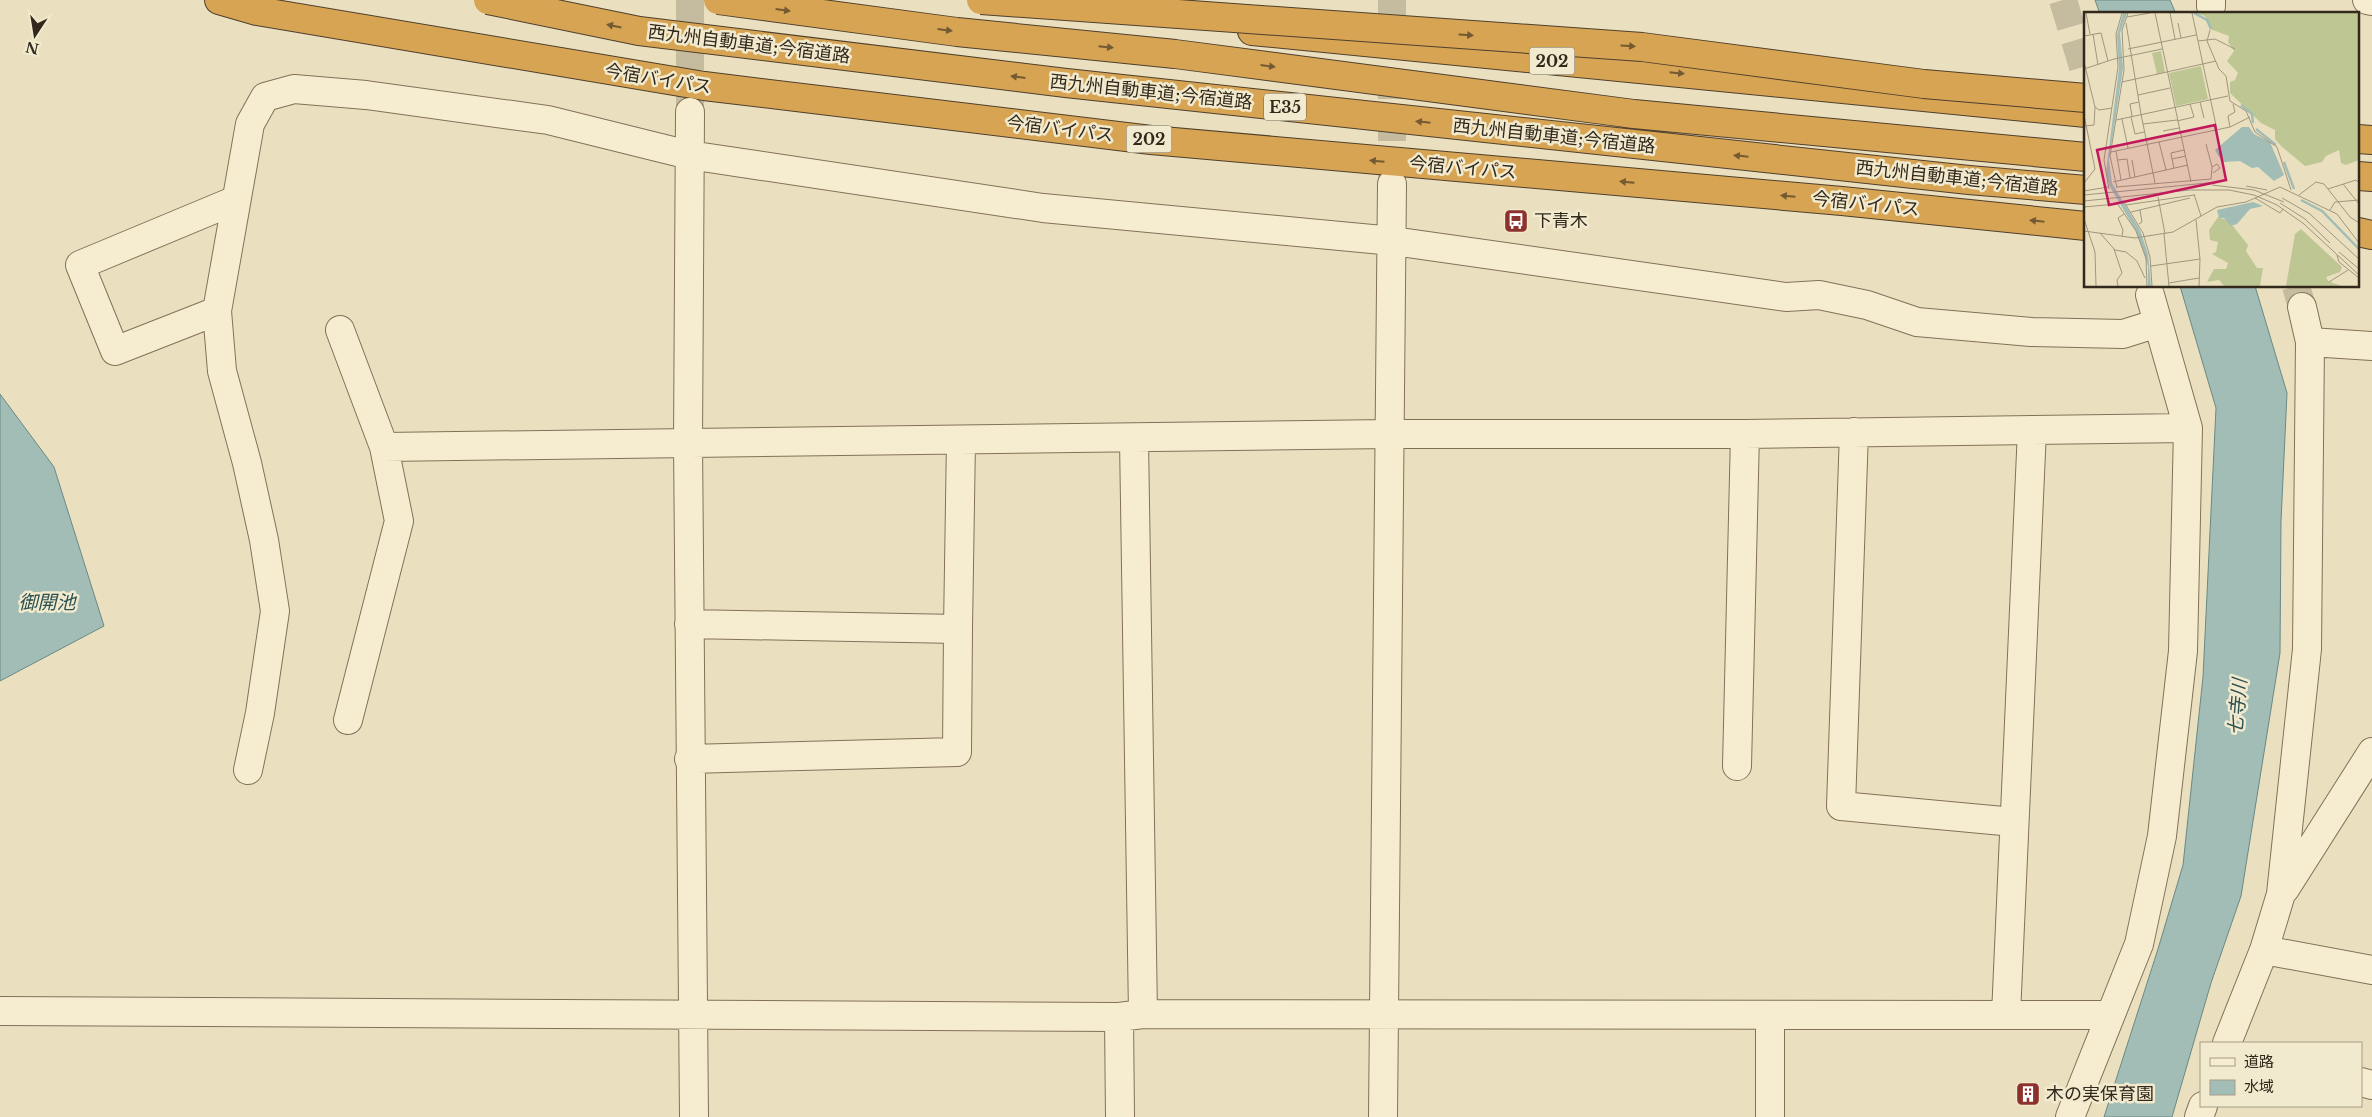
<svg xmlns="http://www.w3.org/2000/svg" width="2372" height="1117" font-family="'Libre Baskerville','Noto Sans JP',serif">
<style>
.water{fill:#a2bcb6;stroke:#6a8983}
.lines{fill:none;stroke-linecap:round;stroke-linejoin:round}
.minor-tunnel{stroke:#c5bb9e;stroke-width:28;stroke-dasharray:28 14;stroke-linecap:butt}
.minor-casing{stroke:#827158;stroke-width:30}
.highway-casing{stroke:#4f3f2d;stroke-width:30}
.minor{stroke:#f6edd1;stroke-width:28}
.highway{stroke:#d6a453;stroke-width:28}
.highway-bridge-casing{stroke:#4f3f2d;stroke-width:30;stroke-linecap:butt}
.highway-bridge{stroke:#d6a453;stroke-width:28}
.oneway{fill:#745a32}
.labels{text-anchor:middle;stroke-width:5;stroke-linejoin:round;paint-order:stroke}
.shield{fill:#f2eace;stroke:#6c6251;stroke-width:1}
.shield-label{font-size:16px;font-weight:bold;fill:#32281c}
.street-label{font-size:18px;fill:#32281c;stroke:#f2eace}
.poi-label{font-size:18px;fill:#32281c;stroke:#f2eace;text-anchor:start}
.water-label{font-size:19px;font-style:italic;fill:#2c5151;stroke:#f2eace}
.inset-river{fill:none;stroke:#a2bcb6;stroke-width:2.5}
.inset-road{fill:none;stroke:#a0967e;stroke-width:1}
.view{fill:#c2185b;fill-opacity:0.15;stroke:#c2185b;stroke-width:2.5}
.inset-edge{fill:none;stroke:#32281c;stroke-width:2.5}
</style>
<rect width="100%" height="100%" fill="#eae0bf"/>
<path class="water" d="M 2095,0 L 2170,0 L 2176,14 L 2100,14 Z
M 2180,286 L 2255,286 L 2287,393 L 2281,521 L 2280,653 L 2241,896 L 2211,983 L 2172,1117 L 2104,1117 L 2158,949 L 2183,865 L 2203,677 L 2216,408 Z
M 0,394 L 54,467 L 104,626 L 0,681 Z"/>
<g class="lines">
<path class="minor-tunnel" d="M 690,0 L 690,106
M 2063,0 L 2086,77
M 1392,183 L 1392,0
M 2296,286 L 2302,307"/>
<defs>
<path id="minor" d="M 2211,0 L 2211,6
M 2367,0 L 2372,1
M 690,112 L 688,442 L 694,1117
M 217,311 L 115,351 L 80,265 L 236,200
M 340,330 L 384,447 L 399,521 L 348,720
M 2310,342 L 2372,346
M 1854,432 L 1841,806 L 2014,822
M 1134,439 L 1143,1014
M 384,447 L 1389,434 L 1745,434 L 2188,428
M 689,624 L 958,629 L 961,440
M 689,759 L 957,752 L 958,629
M 1737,766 L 1745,434
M 248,770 L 260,713 L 275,611 L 264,540 L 247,463 L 222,371 L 217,311 L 250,124 L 265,97 L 294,89 L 366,95 L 548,120 L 689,155 L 1043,208 L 1393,241 L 1786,297 L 1819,295 L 1867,305 L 1917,322 L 2031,332 L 2123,334 L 2158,323
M 2285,889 L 2372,752
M 2264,950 L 2372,970
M 0,1011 L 1119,1017 L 1143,1014 L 2109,1015
M 1770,1015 L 1770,1117
M 2006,1015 L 2032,430
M 1119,1017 L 1120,1117
M 2227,1043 L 2264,950 L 2281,894 L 2307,649 L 2310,342 L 2302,307
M 2361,1082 L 2372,1085
M 1383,1117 L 1392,184
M 2070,1117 L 2139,944 L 2162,836 L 2183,651 L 2188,428 L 2150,295
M 2199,1117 L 2203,1106"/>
<path id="highway" d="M 219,0 L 257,11 L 704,86 L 1151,140 L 1842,201 L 2086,226
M 1252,31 L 2086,113
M 2358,139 L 2372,140
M 2358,176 L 2372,177
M 2358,232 L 2372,235"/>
</defs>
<use href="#minor" class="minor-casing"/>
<use href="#highway" class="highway-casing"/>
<use href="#minor" class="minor"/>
<use href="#highway" class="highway"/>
<defs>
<path id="highway-bridge" d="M 488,0 L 639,31 L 1066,83 L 1969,180 L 2086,190
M 718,0 L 957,32 L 1175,54 L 1634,114 L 2086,157
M 981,0 L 1642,47 L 1924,84 L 2086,98"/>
</defs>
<use href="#highway-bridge" class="highway-bridge-casing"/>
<use href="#highway-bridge" class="highway-bridge"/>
</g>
<defs><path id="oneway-solid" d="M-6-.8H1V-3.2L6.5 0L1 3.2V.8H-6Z" transform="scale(1.25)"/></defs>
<g class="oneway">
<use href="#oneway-solid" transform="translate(783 10) rotate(8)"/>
<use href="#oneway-solid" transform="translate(614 26) rotate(-168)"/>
<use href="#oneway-solid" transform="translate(945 30) rotate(7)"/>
<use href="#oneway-solid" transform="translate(1466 35) rotate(4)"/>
<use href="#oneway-solid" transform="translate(1628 46) rotate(4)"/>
<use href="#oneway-solid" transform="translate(1106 47) rotate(6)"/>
<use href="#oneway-solid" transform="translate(1268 66) rotate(7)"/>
<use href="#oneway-solid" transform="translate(1677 73) rotate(6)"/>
<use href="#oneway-solid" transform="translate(1018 77) rotate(-173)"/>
<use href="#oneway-solid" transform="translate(1423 122) rotate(-174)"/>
<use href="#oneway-solid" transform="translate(1741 156) rotate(-174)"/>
<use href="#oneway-solid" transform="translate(1377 161) rotate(-175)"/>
<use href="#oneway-solid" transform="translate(1627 182) rotate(-175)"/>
<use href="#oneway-solid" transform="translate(1788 196) rotate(-175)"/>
<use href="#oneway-solid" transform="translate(2037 221) rotate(-174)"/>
</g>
<defs>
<symbol id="bus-square" viewBox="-11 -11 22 22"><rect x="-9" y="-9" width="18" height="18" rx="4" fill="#8d312c" stroke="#f2eace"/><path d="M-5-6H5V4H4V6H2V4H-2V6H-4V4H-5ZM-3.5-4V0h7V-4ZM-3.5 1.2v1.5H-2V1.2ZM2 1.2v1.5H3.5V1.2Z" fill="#fff"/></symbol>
<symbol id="building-square" viewBox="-11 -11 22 22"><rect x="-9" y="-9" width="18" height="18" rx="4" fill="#8d312c" stroke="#f2eace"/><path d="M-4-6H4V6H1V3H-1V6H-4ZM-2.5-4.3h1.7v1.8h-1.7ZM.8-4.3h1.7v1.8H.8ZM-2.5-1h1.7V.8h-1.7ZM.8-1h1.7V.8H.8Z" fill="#fff"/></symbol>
</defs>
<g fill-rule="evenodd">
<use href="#bus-square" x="1502" y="207" width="28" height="28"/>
<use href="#building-square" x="2014" y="1080" width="28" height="28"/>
</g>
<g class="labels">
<g class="shield">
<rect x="1529.5" y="47.5" width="45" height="27" rx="4"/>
<rect x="1264" y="93.5" width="42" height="27" rx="4"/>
<rect x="1126.5" y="125.5" width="45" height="27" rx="4"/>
</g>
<g class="shield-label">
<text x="1552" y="67">202</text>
<text x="1285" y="113">E35</text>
<text x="1149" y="145">202</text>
</g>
<g class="street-label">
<text transform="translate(749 44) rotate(7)" y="6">西九州自動車道;今宿道路</text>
<text transform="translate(658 79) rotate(9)" y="6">今宿バイパス</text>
<text transform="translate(1151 92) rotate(6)" y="6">西九州自動車道;今宿道路</text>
<text transform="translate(1060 129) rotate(7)" y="6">今宿バイパス</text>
<text transform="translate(1554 136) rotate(6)" y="6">西九州自動車道;今宿道路</text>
<text transform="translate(1463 168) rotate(5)" y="6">今宿バイパス</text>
<text transform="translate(1957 178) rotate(6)" y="6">西九州自動車道;今宿道路</text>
<text transform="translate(1866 204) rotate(6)" y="6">今宿バイパス</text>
</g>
<g class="poi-label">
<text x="1534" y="227">下青木</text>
<text x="2046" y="1100">木の実保育園</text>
</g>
<g class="water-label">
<text x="47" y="609">御開池</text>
<text transform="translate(2237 707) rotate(-85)" y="7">七寺川</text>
</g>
</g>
<g transform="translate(2084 12)">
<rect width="275" height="275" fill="#eae0bf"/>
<path d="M 112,1 L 275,1 L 275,148 L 262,153 L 257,151 L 255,138 L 242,144 L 238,150 L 221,154 L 197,134 L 191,127 L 191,118 L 177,111 L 146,81 L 146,70 L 151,68 L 154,61 L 143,49 L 150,39 L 144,30 L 145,24 L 126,17 L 121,4 ZM 77,39 L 81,60 L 73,62 L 68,41 ZM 117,54 L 124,87 L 92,94 L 85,61 ZM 134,205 L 145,209 L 164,233 L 162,239 L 173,256 L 179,256 L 176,274 L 140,274 L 135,268 L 123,270 L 130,257 L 142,257 L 144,251 L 128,242 L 132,240 L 134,230 L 126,228 L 125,218 ZM 217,217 L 258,255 L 256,260 L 242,265 L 244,269 L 257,274 L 202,274 L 211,222 Z" fill="#bec794"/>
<path d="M 39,1 L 43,1 L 36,21 L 39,56 L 25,148 L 28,171 L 56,218 L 64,242 L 67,274 L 64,274 L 64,254 L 52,219 L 25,173 L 22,160 L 35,56 L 33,23 ZM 158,115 L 165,115 L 170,122 L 186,130 L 200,163 L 190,169 L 174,155 L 168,156 L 156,149 L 140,150 L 135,145 L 131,138 ZM 169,190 L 179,194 L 166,197 L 153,212 L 147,214 L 140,206 L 135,206 L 133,198 Z" fill="#a2bcb6"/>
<path class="inset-river" d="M 110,1 L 123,8 L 127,17M 157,93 L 168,102 L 169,111M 172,117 L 192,133M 200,150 L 210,177M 217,188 L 238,199 L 275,237"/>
<path class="inset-road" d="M 2,1 L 6,22M 71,1 L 107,170M 86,1 L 91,27M 108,1 L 133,118M 43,5 L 66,1M 42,11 L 57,102M 94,11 L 97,26M 126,18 L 123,29 L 135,57 L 142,64 L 146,89 L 162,99 L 171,120 L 193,135 L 207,178M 9,22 L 14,53M 0,24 L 17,21 L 24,49M 114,29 L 131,27 L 151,37M 44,37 L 112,23M 0,50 L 11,95 L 15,98 L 28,96M 0,57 L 30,47 L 78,37M 38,70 L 132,49M 54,83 L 86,76M 116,90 L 120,106M 57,102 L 71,171M 0,103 L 11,157 L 0,171M 48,104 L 46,92 L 55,90M 47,105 L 51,122 L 60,120M 38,107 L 44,136M 32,108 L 144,84M 93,109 L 110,105 L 106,92M 59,112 L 93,108M 1,114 L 10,113 L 11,95M 146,115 L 144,104 L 151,100 L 149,92M 79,119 L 95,116M 75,130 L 82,158M 32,139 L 37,168M 27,140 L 146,115 L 166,105M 88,147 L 87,141 L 100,138M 34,148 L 43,147 L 46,166M 48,148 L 51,165M 128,155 L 133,152 L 136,156 L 129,161M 90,156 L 88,147 L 102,144M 29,170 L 104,153M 259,172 L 275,192M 128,173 L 170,178 L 200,190M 162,174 L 183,178M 32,175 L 127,167 L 128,155 L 122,132M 33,176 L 26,144 L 40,58 L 38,18 L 44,1M 25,177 L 20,148 L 34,55 L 32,22 L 38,1M 244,177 L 272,168 L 275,171M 0,179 L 24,175M 110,182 L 117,204M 0,183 L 133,170M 215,183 L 232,170 L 240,172 L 266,205 L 275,211M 74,185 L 81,222M 171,186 L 196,201 L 199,197M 198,186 L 226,202 L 275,247M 0,189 L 106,178 L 145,178 L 170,183 L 193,193 L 220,212 L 275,263M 40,190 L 59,221 L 66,245 L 68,274M 33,191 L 52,219 L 62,246 L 63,274M 196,191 L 221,207 L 246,231M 42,193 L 110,183M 0,195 L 33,192M 246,198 L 251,190 L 275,188M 47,200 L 106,186M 0,207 L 11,240 L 12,274M 112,208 L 116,247 L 115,274M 55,212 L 58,210 L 56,198M 0,219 L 51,226 L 89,220 L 133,195 L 162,190 L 196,175 L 253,202 L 275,231M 16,221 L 31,238 L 42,240 L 53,249 L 61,266M 80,222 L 85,274M 38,224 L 39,218 L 34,206 L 40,202M 30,237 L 38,261 L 33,268 L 34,274M 255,240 L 275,257M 253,243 L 255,250 L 275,266M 67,254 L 116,247M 245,270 L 264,258M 85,271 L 115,266"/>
<path class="view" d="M 131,113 L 142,168 L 25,193 L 13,138 Z"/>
<rect width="275" height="275" class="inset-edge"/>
</g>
<rect x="2200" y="1042" width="162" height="65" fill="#f2eace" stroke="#a59c87"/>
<rect x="2210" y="1058" width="25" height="8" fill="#f6edd1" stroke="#a59c87"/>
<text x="2244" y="1067" font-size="15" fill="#32281c">道路</text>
<rect x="2210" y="1080" width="25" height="15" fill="#a2bcb6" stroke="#a59c87"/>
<text x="2244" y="1092" font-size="15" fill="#32281c">水域</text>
<g transform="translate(35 35) rotate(192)" stroke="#f2eace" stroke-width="4" paint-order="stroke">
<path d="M0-4L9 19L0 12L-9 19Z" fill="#32281c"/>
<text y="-8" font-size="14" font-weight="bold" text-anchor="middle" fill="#32281c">N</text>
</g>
</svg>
